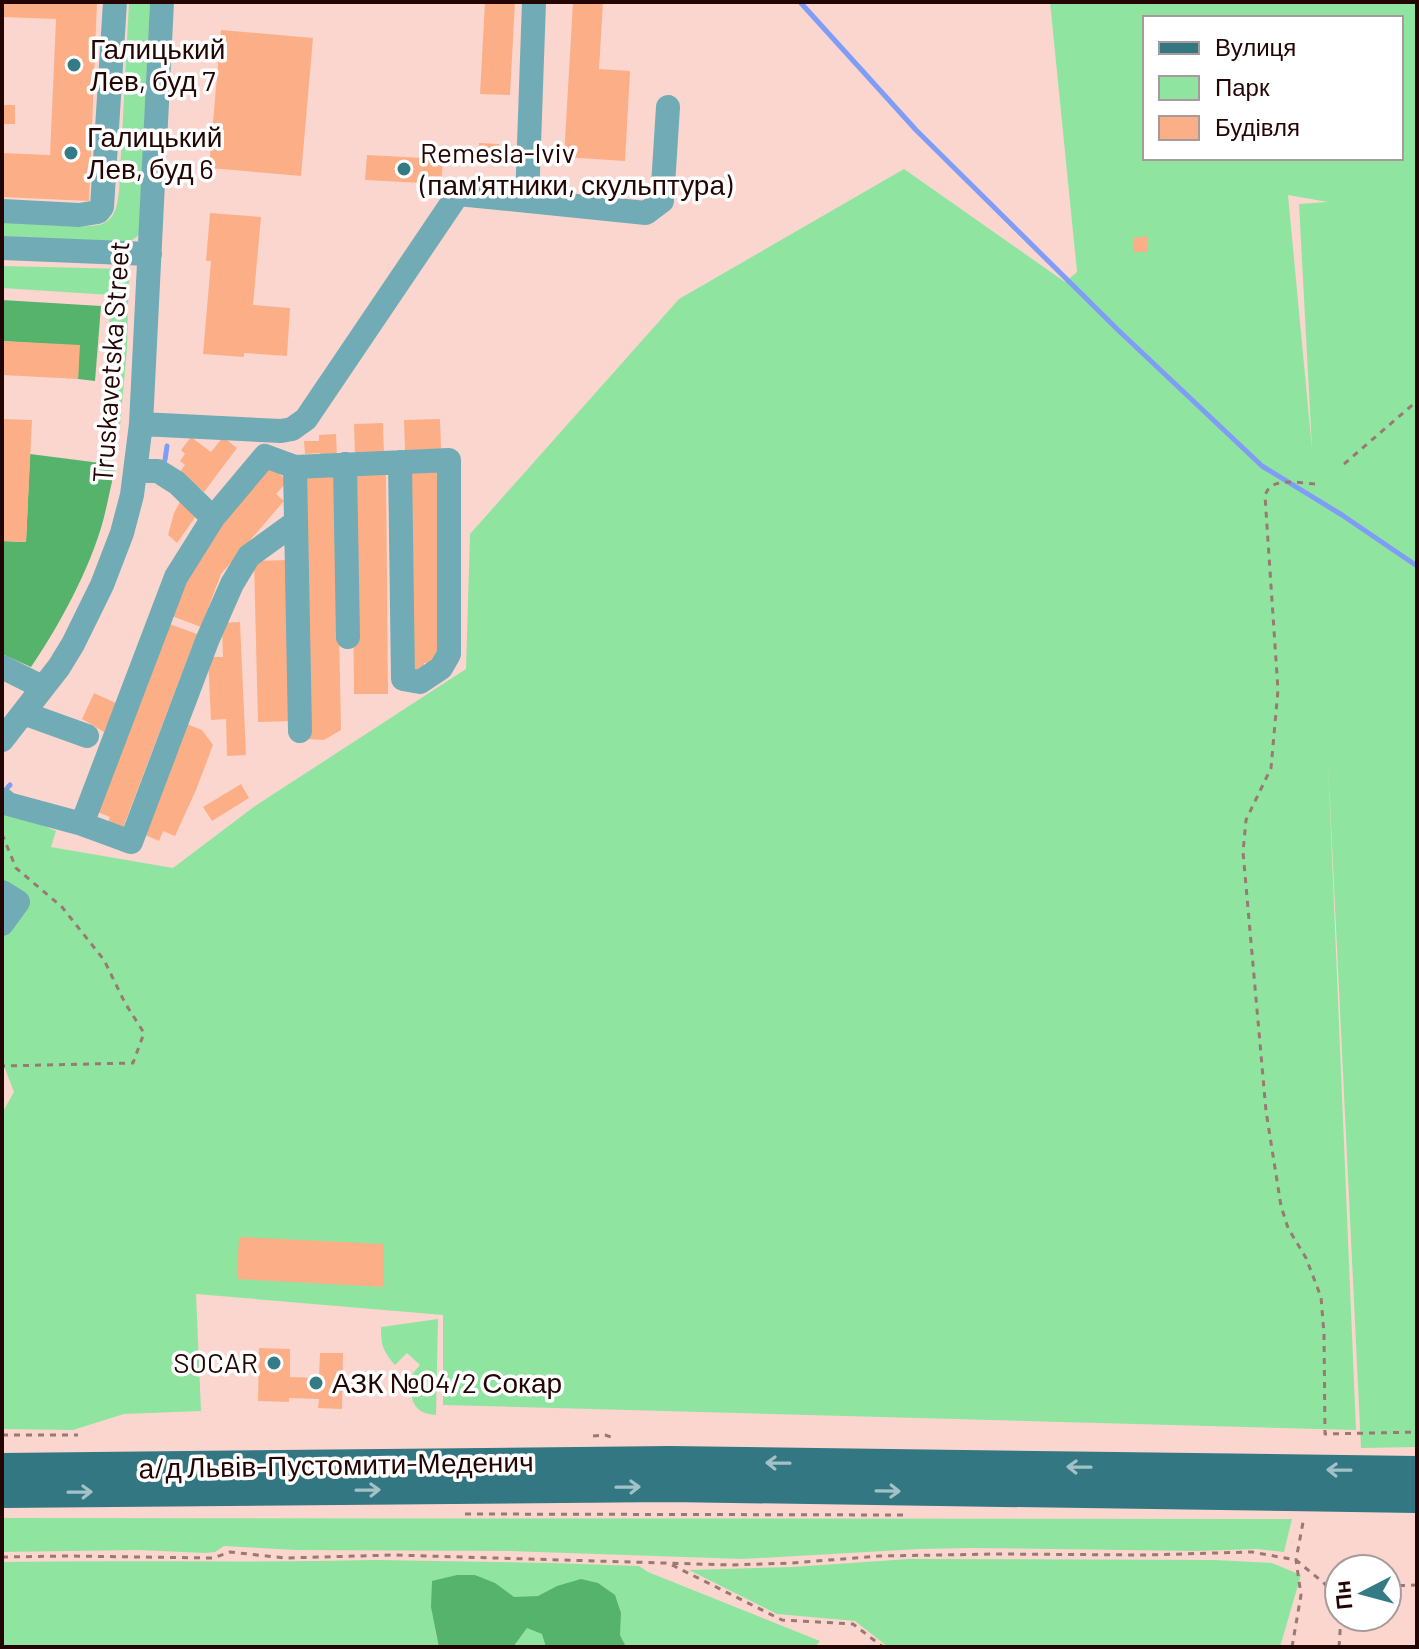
<svg xmlns="http://www.w3.org/2000/svg" width="1419" height="1649" font-family="Barlow,sans-serif">
<style>
.green{fill:#8fe5a0;fill-rule:evenodd}
.forest{fill:#55b36b}
.lines{fill:none;stroke-linecap:round;stroke-linejoin:round}
.stream{stroke:#7f9cf7;stroke-width:5}
.building{fill:#fcaf86}
.path{stroke:#9a7873;stroke-width:3;stroke-dasharray:6 6;stroke-linecap:butt}
.minor{stroke:#71abb5;stroke-width:24}
.major{stroke:#327782;stroke-width:30}
.oneway{stroke:#a3c2c7}
.poi-dot{fill:#347b86;stroke:#fff;stroke-width:3}
.labels{text-anchor:middle;stroke-width:7;stroke-linejoin:round;paint-order:stroke}
.poi-label{font-size:28px;fill:#230503;stroke:#fff;text-anchor:start}
.street-label{font-size:28px;fill:#230503;stroke:#fff}
</style>
<rect width="100%" height="100%" fill="#fbd6cf"/>
<path class="green" d="M 129,2 L 150,2 L 139,235 L 127,244 L 2,236 L 2,222 C 22,223 87,230 102,224 C 116,218 117,205 119,192 Z
M 1050,2 L 1417,2 L 1417,1447 L 1361,1448 L 1328,761 L 1356,1430 L 443,1405 L 443,1315 L 196,1294 L 201,1411 L 124,1414 L 73,1430 L 2,1429 L 2,1113 L 14,1092 L 2,1061 L 2,808 L 56,831 L 51,847 L 173,868 L 255,806 L 466,669 L 470,534 L 679,299 L 904,169 L 1065,282 L 1077,272 ZM 1145,18 L 1401,18 L 1401,158 L 1145,158 ZM 1288,195 L 1328,202 L 1299,204 L 1312,449 Z
M 2,266 L 129,269 L 127,348 L 120,427 L 113,426 L 117,388 L 105,386 L 111,295 L 2,288 Z
M 438,1319 L 436,1415 C 411,1413 413,1400 408,1379 L 420,1365 L 407,1353 L 395,1365 C 383,1351 381,1346 381,1327 Z
M 2,1518 L 1292,1519 L 1284,1552 L 1257,1549 L 1196,1551 L 972,1548 L 919,1549 L 743,1559 L 508,1551 L 295,1550 L 224,1546 L 215,1552 L 205,1553 L 138,1550 L 2,1552 Z
M 909,1559 L 1215,1560 L 1272,1563 L 1301,1575 L 1280,1647 L 888,1647 L 855,1621 L 777,1614 L 689,1570 L 792,1567 Z
M 376,1560 L 553,1563 L 639,1566 L 648,1572 L 820,1641 L 815,1647 L 2,1647 L 2,1562 C 127,1560 251,1563 376,1560 Z"/>
<path class="forest" d="M 2,300 L 101,306 L 95,381 L 78,379 L 79,346 L 2,341 Z
M 30,454 L 116,465 C 111,484 108,502 103,521 C 90,569 59,626 31,667 L 2,654 L 2,541 L 26,542 Z
M 457,1575 L 475,1575 L 495,1583 L 514,1597 L 538,1596 L 557,1586 L 581,1579 L 598,1583 L 615,1595 L 621,1613 L 620,1635 L 626,1647 L 546,1647 L 542,1634 L 527,1628 L 513,1647 L 439,1647 L 431,1607 L 432,1581 Z"/>
<g class="lines">
<path class="stream" d="M 800,2 L 916,130 L 1117,329 L 1262,466 L 1342,515 L 1417,566
M 165,460 L 167,446
M 8,787 L 10,785"/>
</g>
<path class="building" d="M 2,2 L 97,2 L 89,201 L 2,197 L 2,153 L 50,155 L 56,19 L 2,17 Z
M 485,2 L 515,2 L 510,95 L 480,94 Z
M 573,2 L 603,2 L 599,69 L 630,71 L 625,161 L 564,157 Z
M 221,30 L 313,38 L 301,176 L 209,168 Z
M 2,105 L 15,105 L 15,124 L 2,124 Z
M 479,143 L 499,144 L 499,161 L 478,160 Z
M 367,155 L 443,159 L 441,184 L 365,180 Z
M 210,213 L 261,217 L 253,305 L 290,308 L 287,356 L 244,353 L 244,357 L 203,354 L 211,261 L 206,261 Z
M 1147,236 L 1148,252 L 1133,252 L 1133,238 Z
M 2,341 L 80,345 L 78,379 L 2,375 Z
M 2,419 L 32,420 L 26,542 L 2,541 Z
M 440,419 L 441,449 L 405,450 L 404,420 Z
M 383,423 L 384,454 L 355,455 L 354,424 Z
M 336,434 L 337,457 L 320,458 L 320,453 L 305,454 L 304,441 L 319,441 L 319,435 Z
M 191,437 L 211,452 L 223,437 L 237,448 L 204,492 L 179,473 L 185,465 L 180,461 L 185,454 L 181,450 Z
M 271,467 L 288,481 L 276,494 L 284,501 L 221,574 L 201,627 L 169,615 L 190,559 Z
M 407,469 L 438,469 L 438,663 L 424,663 L 424,673 L 407,673 Z
M 336,471 L 341,730 L 324,740 L 308,739 L 305,472 Z
M 352,473 L 386,474 L 388,694 L 354,694 Z
M 180,502 L 196,516 L 177,543 L 168,535 L 174,513 Z
M 288,560 L 292,721 L 258,722 L 254,561 Z
M 240,622 L 246,755 L 227,756 L 226,719 L 211,720 L 208,657 L 223,657 L 222,623 Z
M 167,623 L 197,634 L 121,833 L 106,827 L 110,817 L 95,811 Z
M 94,693 L 118,704 L 104,732 L 82,719 Z
M 187,724 L 202,730 L 213,745 L 196,790 L 175,836 L 163,831 L 159,841 L 143,834 Z
M 241,784 L 249,798 L 212,821 L 203,807 Z
M 239,1237 L 384,1244 L 384,1287 L 237,1279 Z
M 259,1348 L 290,1349 L 290,1377 L 319,1378 L 320,1353 L 343,1353 L 342,1409 L 318,1408 L 319,1399 L 289,1398 L 289,1402 L 258,1401 Z"/>
<g class="lines">
<path class="path" d="M 1344,464 L 1417,401
M 1315,484 C 1298,483 1270,476 1265,496 L 1278,690 L 1271,768 L 1246,820 L 1243,852 L 1266,1111 L 1281,1206 L 1288,1228 L 1306,1258 L 1321,1297 L 1324,1334 L 1325,1434 L 1417,1432
M 2,834 L 16,868 L 62,907 L 104,960 L 125,1003 L 144,1033 L 133,1063 L 2,1066
M 2,1435 L 78,1435
M 593,1436 L 605,1435 L 611,1437
M 465,1514 L 909,1515
M 2,1557 L 67,1556 L 213,1558 L 230,1552 L 285,1558 L 394,1555 L 731,1565 L 792,1563 L 880,1556 L 997,1554 L 1145,1555 L 1252,1552 L 1296,1560 L 1325,1584 L 1339,1611
M 672,1565 L 782,1620 L 853,1624 L 883,1647
M 1325,1584 L 1339,1584
M 1387,1586 L 1417,1585
M 1292,1647 L 1301,1595 L 1296,1560 L 1304,1517
M 1339,1647 L 1341,1617"/>
<path class="minor" d="M 527,201 L 534,2
M 2,211 L 79,215 L 98,212 L 102,207 L 115,2
M 2,248 L 150,254
M 141,424 L 281,431 L 292,429 L 306,419 L 458,194 L 646,213 L 662,201 L 668,107
M 345,464 L 348,637
M 295,467 L 300,731
M 136,471 L 158,471 L 177,483 L 213,518 L 265,456 L 295,467 L 449,460 L 449,654 L 441,668 L 420,682 L 403,679 L 400,462
M 213,518 L 176,577 L 82,824 L 131,842 L 207,641 L 232,584 L 249,556 L 296,522
M 2,667 L 42,687
M 23,713 L 87,736
M 2,740 L 59,667 L 73,644 L 102,585 L 122,533 L 132,495 L 141,424 L 162,2
M 2,799 L 8,804 L 82,824
M 2,892 L 18,902 L 2,924"/>
<path class="major" d="M 2,1468 L 670,1461 L 1417,1471
M 2,1493 L 669,1487 L 1417,1498"/>
</g>
<defs><path id="oneway-shaft" d="M-6 0H5M1.5-3L5.5 0L1.5 3" fill="none" stroke-width="1.6" stroke-linecap="round" stroke-linejoin="round" transform="scale(2)"/></defs>
<g class="oneway">
<use href="#oneway-shaft" transform="translate(778 1463) rotate(-179)"/>
<use href="#oneway-shaft" transform="translate(1079 1467) rotate(-179)"/>
<use href="#oneway-shaft" transform="translate(1339 1470) rotate(-179)"/>
<use href="#oneway-shaft" transform="translate(628 1487) rotate(-1)"/>
<use href="#oneway-shaft" transform="translate(368 1490) rotate(-1)"/>
<use href="#oneway-shaft" transform="translate(888 1491) rotate(1)"/>
<use href="#oneway-shaft" transform="translate(80 1492) rotate(-1)"/>
</g>
<g class="poi-dot">
<circle cx="74" cy="65" r="8"/>
<circle cx="71" cy="153" r="8"/>
<circle cx="404" cy="169" r="8"/>
<circle cx="274" cy="1363" r="8"/>
<circle cx="316" cy="1383" r="8"/>
</g>
<g class="labels">
<g class="poi-label">
<text x="90" y="59">Галицький<tspan x="90" dy="32">Лев, буд 7</tspan></text>
<text x="87" y="147">Галицький<tspan x="87" dy="32">Лев, буд 6</tspan></text>
<text x="420" y="163">Remesla-lviv<tspan x="420" dy="32">(пам'ятники, скульптура)</tspan></text>
<text x="258" y="1373" text-anchor="end">SOCAR</text>
<text x="332" y="1393">АЗК №04/2 Сокар</text>
</g>
<g class="street-label">
<text transform="translate(111 362) rotate(-86)" y="10">Truskavetska Street</text>
<text transform="translate(336 1465) rotate(-1)" y="10">а/д Львів-Пустомити-Меденич</text>
</g>
</g>
<rect width="1419" height="1649" fill="none" stroke="#230503" stroke-width="8"/>
<rect x="1143" y="16" width="260" height="144" fill="#ffffff" stroke="#a79b9a" stroke-width="2"/>
<rect x="1159" y="42" width="40" height="12" fill="#327782" stroke="#a79b9a" stroke-width="2"/>
<text x="1215" y="56" font-size="24" fill="#230503">Вулиця</text>
<rect x="1159" y="76" width="40" height="24" fill="#8fe5a0" stroke="#a79b9a" stroke-width="2"/>
<text x="1215" y="96" font-size="24" fill="#230503">Парк</text>
<rect x="1159" y="116" width="40" height="24" fill="#fcaf86" stroke="#a79b9a" stroke-width="2"/>
<text x="1215" y="136" font-size="24" fill="#230503">Будівля</text>
<g transform="translate(1363 1593) rotate(264)"><circle r="38" fill="#ffffff" stroke="#a79b9a" stroke-width="2"/>
<path d="M0-6L14 30L0 20L-14 30Z" fill="#347b86"/>
<text y="-12" font-size="22" font-weight="bold" text-anchor="middle" fill="#230503">Пн</text>
</g>
</svg>
